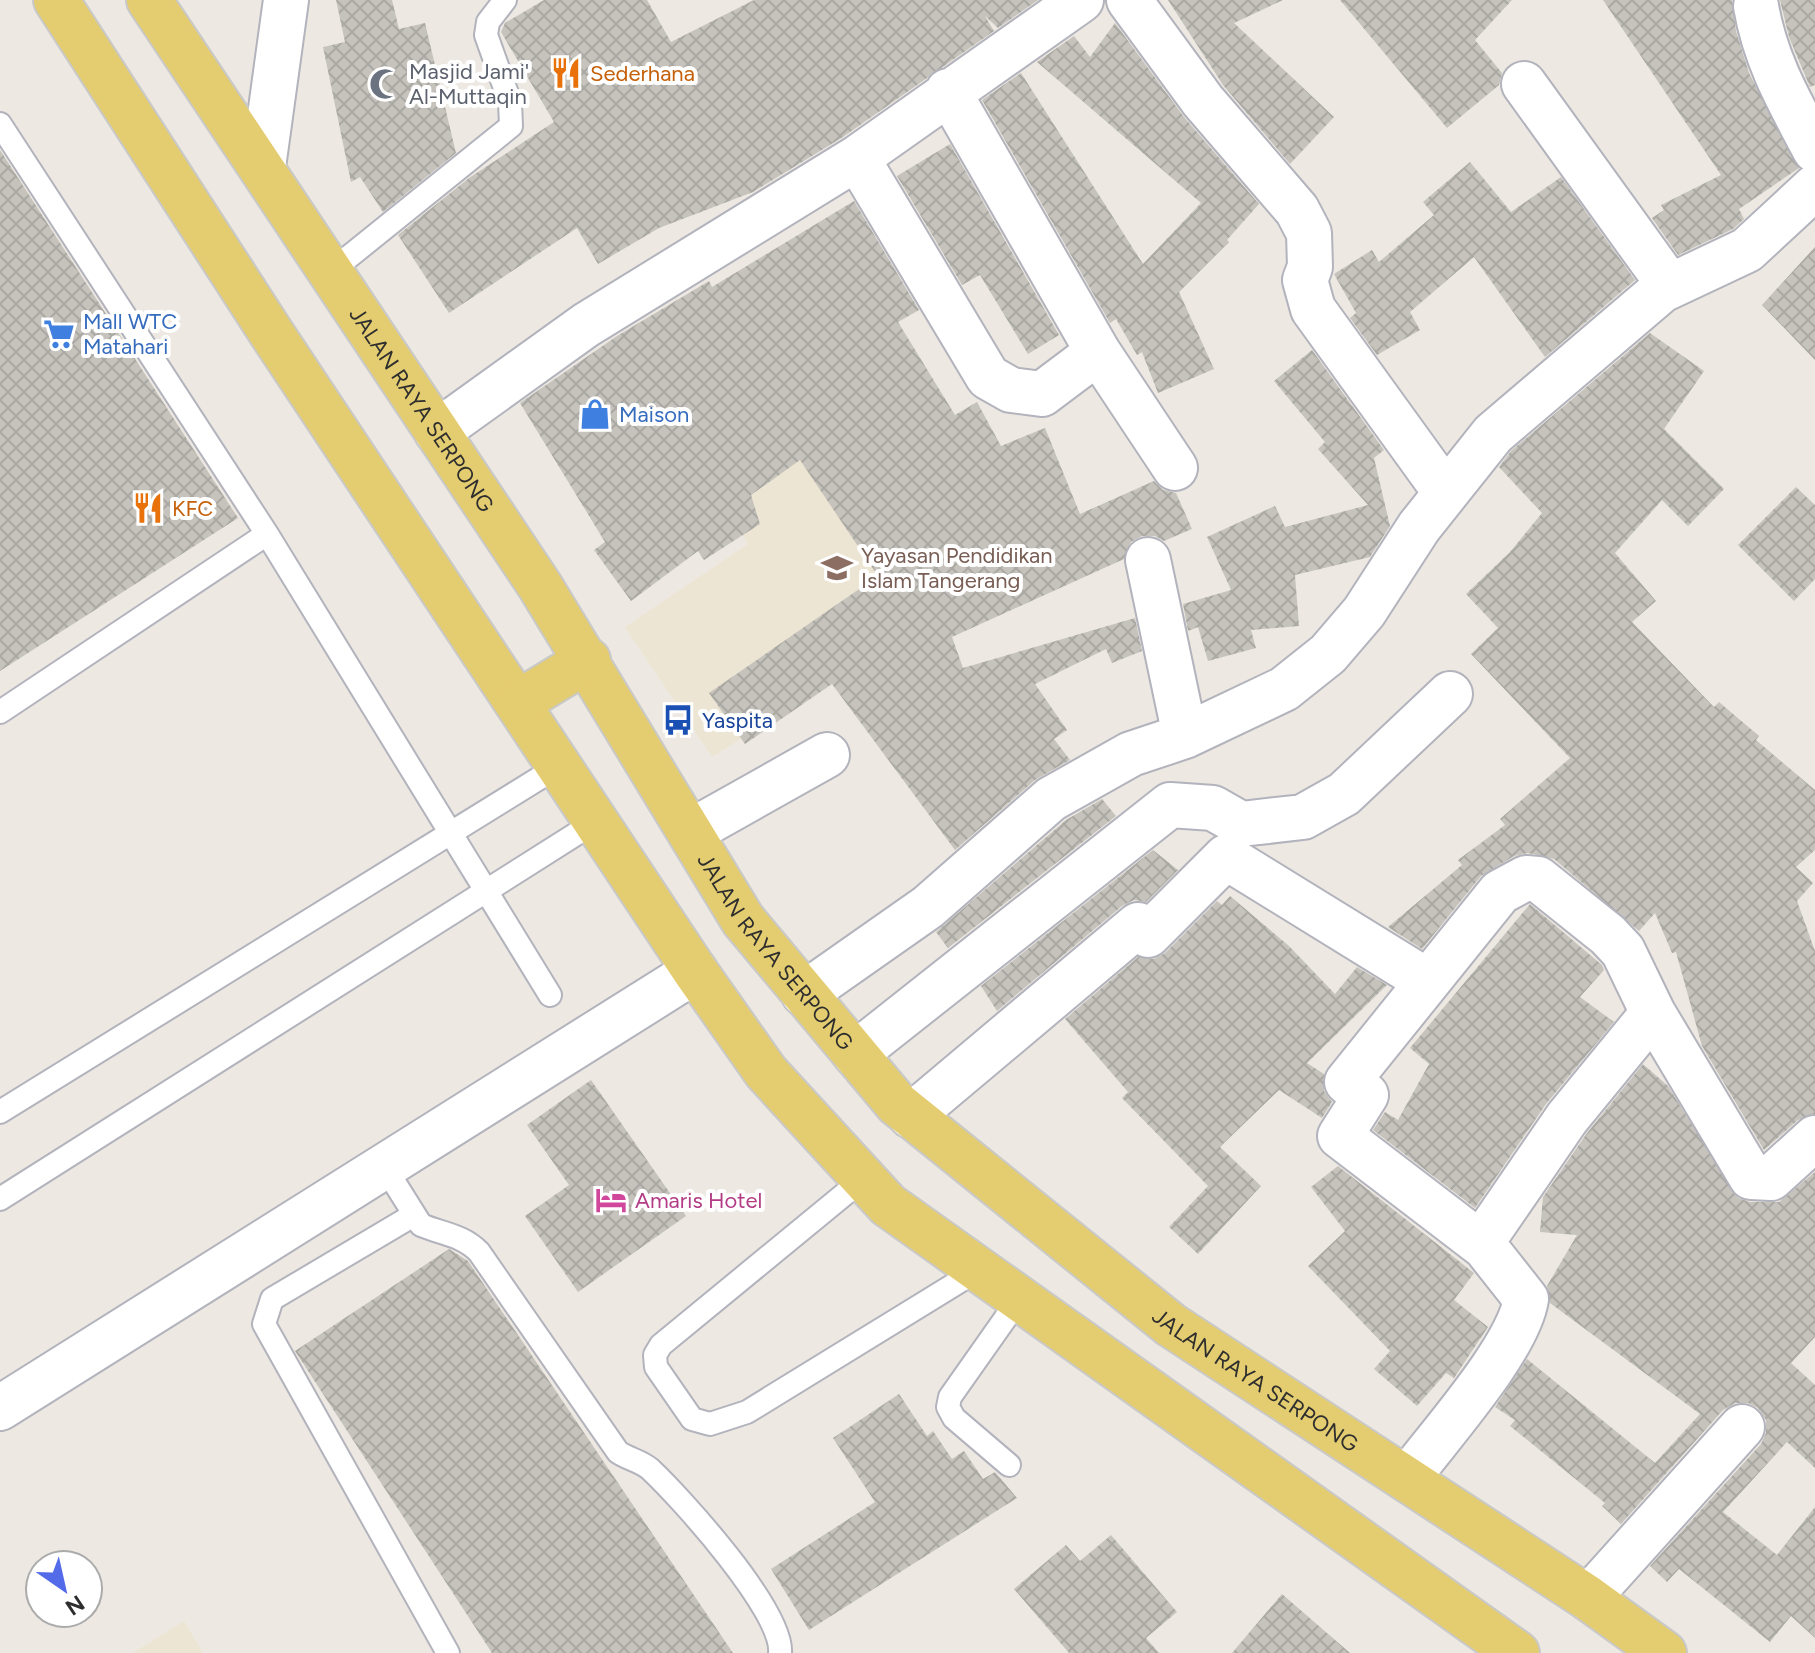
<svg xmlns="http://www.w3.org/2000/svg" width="1815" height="1653" font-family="Figtree,sans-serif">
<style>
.education{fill:#ede5d3}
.building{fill:url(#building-cross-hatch)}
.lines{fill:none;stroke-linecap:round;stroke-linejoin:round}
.lane-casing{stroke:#b2b3bc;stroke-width:26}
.street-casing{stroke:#b2b3bc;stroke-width:48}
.primary-casing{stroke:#c9c9c9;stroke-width:48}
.lane{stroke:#fff;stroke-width:22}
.street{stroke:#fff;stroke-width:44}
.primary{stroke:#e4cc70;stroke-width:44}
.labels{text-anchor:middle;stroke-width:8;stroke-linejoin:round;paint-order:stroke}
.worship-label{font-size:22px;fill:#5b616d;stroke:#fff;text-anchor:start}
.food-label{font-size:22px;fill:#c56008;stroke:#fff;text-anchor:start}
.shop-label{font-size:22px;fill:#366cbe;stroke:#fff;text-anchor:start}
.street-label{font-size:22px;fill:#2e2e2e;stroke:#fff}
.education-label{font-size:22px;fill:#785e54;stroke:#fff;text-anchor:start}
.transit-label{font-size:22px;fill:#164399;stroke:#fff;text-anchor:start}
.hotel-label{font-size:22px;fill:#b23c85;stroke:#fff;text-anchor:start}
</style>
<defs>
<pattern id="building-cross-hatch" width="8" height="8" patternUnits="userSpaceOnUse" patternTransform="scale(2)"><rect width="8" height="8" fill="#c6c3bd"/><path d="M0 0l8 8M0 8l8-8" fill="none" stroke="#aaa8a3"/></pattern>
</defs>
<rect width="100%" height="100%" fill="#ede9e2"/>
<path class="education" d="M 828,347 L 976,592 L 712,757 L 625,627 L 748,544 L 676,443 Z
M 184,1621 L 203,1653 L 133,1653 Z"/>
<path class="building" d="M 336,0 L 392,0 L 399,29 L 425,23 L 456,153 L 383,212 L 360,177 L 351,182 L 323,47 L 345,42 Z
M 544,0 L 647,0 L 671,42 L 754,0 L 1038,0 L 998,28 L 985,16 L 994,31 L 843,137 L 753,192 L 659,228 L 598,264 L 577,228 L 449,313 L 398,235 L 469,178 L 554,122 L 501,32 L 505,23 Z
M 1168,0 L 1283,0 L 1234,23 L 1334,117 L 1290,164 L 1223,85 Z
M 1340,0 L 1512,0 L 1475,40 L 1502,73 L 1499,85 L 1447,128 Z
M 1603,0 L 1732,0 L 1736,31 L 1749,73 L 1799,168 L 1739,209 L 1744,219 L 1733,229 L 1678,255 L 1652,218 L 1664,210 L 1661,205 L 1721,175 Z
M 1780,0 L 1815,0 L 1815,85 L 1810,87 L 1789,37 Z
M 1115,23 L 1184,117 L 1259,204 L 1227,240 L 1229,242 L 1179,292 L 1214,369 L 1158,393 L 1142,352 L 1137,355 L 1116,319 L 1110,323 L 982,100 L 1021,73 L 1143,264 L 1201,203 L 1037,62 L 1074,36 L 1090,57 Z
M 950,144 L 1059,335 L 1028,354 L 980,275 L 962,285 L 897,176 Z
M 0,150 L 238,518 L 0,671 Z
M 1470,162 L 1511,212 L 1561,177 L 1635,280 L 1545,357 L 1474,257 L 1410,312 L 1420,330 L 1377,355 L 1350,318 L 1356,313 L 1334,274 L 1372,250 L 1379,262 L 1434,215 L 1423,202 Z
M 854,201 L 919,310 L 898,322 L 955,415 L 977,402 L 1001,446 L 1045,428 L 1080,514 L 1154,481 L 1163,490 L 1176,493 L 1192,529 L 1164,541 L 1155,536 L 1142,536 L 1131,542 L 1124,559 L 952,637 L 963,668 L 1135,618 L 1142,651 L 1112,663 L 1106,649 L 1035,684 L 1067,730 L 1054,739 L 1070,760 L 1035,780 L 955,850 L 832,684 L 745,744 L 709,693 L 878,576 L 800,460 L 751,495 L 760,524 L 704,560 L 698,551 L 631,601 L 594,550 L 605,542 L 520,403 L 617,336 L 709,281 L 712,287 Z
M 1815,247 L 1815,360 L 1762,305 Z
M 1650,333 L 1704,371 L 1664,429 L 1724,489 L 1688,526 L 1662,500 L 1615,553 L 1656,601 L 1632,622 L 1714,707 L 1719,702 L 1759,736 L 1756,740 L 1815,790 L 1815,850 L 1796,867 L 1813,883 L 1797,901 L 1815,951 L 1815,1114 L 1798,1120 L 1764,1150 L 1702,1046 L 1676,952 L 1672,953 L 1655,913 L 1639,931 L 1554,859 L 1528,853 L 1514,856 L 1481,876 L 1422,949 L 1388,927 L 1462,865 L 1458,860 L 1505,825 L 1500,819 L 1570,758 L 1471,654 L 1498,628 L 1466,594 L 1510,552 L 1542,513 L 1499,467 L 1511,451 Z
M 1312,350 L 1384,450 L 1374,458 L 1390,526 L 1370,557 L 1295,575 L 1299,626 L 1251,630 L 1256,648 L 1208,661 L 1198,627 L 1188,631 L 1183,604 L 1231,590 L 1207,537 L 1275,506 L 1285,527 L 1368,505 L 1318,449 L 1325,442 L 1274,381 Z
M 1796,487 L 1815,505 L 1815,579 L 1794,601 L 1738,545 Z
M 1102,799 L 1116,816 L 948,948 L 936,932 L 1066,820 Z
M 1153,850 L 1178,870 L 1146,902 L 1134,900 L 1122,906 L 997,1011 L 981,986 Z
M 1230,896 L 1289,946 L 1335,994 L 1357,967 L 1387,985 L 1307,1063 L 1324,1074 L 1324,1091 L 1332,1102 L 1322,1118 L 1279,1090 L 1220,1147 L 1261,1186 L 1198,1254 L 1169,1227 L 1208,1186 L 1122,1098 L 1128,1092 L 1065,1019 L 1138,957 L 1154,959 L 1165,953 L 1217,901 L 1222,905 Z
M 1530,904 L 1602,965 L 1604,970 L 1580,997 L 1614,1022 L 1546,1104 L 1475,1208 L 1373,1130 L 1385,1112 L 1398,1120 L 1429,1064 L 1410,1048 Z
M 1643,1064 L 1668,1086 L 1738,1198 L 1750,1202 L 1779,1202 L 1815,1172 L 1815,1337 L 1791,1363 L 1815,1385 L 1815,1468 L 1787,1442 L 1723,1512 L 1777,1555 L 1815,1507 L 1815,1638 L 1791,1616 L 1770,1642 L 1679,1569 L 1667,1582 L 1650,1566 L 1761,1444 L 1766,1433 L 1766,1420 L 1758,1408 L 1748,1403 L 1735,1403 L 1723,1410 L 1621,1524 L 1602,1506 L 1605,1503 L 1510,1426 L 1515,1420 L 1495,1407 L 1527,1359 L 1655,1463 L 1700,1414 L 1550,1303 L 1547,1286 L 1577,1235 L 1540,1232 L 1543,1197 L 1587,1133 Z
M 591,1080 L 686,1216 L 578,1292 L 525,1216 L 569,1185 L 527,1125 Z
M 1338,1166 L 1474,1273 L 1454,1300 L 1488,1327 L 1454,1378 L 1446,1373 L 1417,1406 L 1374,1369 L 1390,1351 L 1308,1266 L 1345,1231 L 1311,1187 Z
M 449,1249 L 468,1261 L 733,1653 L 492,1653 L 295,1351 Z
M 899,1394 L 927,1436 L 933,1431 L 952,1459 L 964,1451 L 983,1479 L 995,1472 L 1017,1498 L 809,1630 L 771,1569 L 875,1502 L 833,1438 Z
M 1111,1535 L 1177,1612 L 1146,1638 L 1159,1653 L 1069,1653 L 1014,1589 L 1066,1545 L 1080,1561 Z
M 1282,1594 L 1350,1653 L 1232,1653 Z"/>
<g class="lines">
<defs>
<path id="lane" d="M 0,124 L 267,534 L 550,995
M 330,272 L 511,126 L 510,102 L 486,35 L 488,22 L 505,0
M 0,712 L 267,534
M 0,1112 L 559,766
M 384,1166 L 421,1225 C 442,1234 463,1235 479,1252 L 618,1452 C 628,1459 641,1461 650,1469 C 682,1499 784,1612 780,1653
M 863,1179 L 661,1345 L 655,1355 L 656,1367 L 692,1419 L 710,1424 L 747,1412 L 978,1270
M 0,1199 L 595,822
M 412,1216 L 272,1299 L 264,1324 L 448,1653
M 1009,1465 L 954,1418 L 948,1407 L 950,1397 L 1019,1299"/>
<path id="street" d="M 1129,0 L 1203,101 L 1297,210 L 1309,233 L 1310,267 L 1305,280 L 1313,309 L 1446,493
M 1756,6 C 1765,60 1790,103 1815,150
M 1524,84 L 1669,285
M 948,91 L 1098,352 L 1175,468
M 857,158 L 988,377 L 1011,390 L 1042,394 L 1098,352
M 263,167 L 286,0
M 437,432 L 586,325 L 857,158 L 1081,0
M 1148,560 L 1185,736
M 690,832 L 827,755
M 804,994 L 928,907 L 1051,799 L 1131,754 L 1185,736 L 1284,689 L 1328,654 L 1364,612 L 1419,527 L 1493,434 L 1662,290 L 1747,250 L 1815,187
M 855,1054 L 1170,805 L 1213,808 L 1241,824 L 1303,817 L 1344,794 L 1450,694
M 911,1116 L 1138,925 L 1148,935 L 1226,857 L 1427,981
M 1485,1247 L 1340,1136 L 1366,1095 L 1347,1082 L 1500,892 L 1526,878 L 1538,879 L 1608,935 L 1623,951 L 1653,1013 L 1751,1177 L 1771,1178 L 1815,1138
M 0,1408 L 695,971
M 1407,1479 C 1439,1436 1518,1349 1526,1299 L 1485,1247 L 1488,1233 L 1567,1118 L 1653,1013
M 1588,1598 L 1742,1427"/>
<g id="primary">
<path d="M 56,0 L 272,334 L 695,971 L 766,1072 L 888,1205 L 1517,1653"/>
<path id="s1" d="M 149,0 L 540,586 L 743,920 L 897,1104 L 1171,1325 L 1588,1598 L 1664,1653"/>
<path d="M 519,702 L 588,660"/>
</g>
</defs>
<use href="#lane" class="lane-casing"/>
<use href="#street" class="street-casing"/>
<use href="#primary" class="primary-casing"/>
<use href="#lane" class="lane"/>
<use href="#street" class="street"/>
<use href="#primary" class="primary"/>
</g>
<defs>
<symbol id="restaurant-bare" viewBox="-9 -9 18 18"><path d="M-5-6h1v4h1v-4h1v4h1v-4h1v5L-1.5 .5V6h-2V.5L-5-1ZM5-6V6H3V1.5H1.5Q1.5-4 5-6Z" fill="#e8710a" stroke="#fff" stroke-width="2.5" paint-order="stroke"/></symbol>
<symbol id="mosque-bare" viewBox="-9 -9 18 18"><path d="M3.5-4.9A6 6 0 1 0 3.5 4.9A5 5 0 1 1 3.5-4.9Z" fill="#6b7280" stroke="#fff" stroke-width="2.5" paint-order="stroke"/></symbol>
<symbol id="supermarket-bare" viewBox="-9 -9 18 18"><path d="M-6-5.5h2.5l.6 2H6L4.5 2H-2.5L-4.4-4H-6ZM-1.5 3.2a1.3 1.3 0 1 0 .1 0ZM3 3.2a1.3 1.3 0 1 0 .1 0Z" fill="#3f7fe0" stroke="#fff" stroke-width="2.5" paint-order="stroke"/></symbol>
<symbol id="shop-bare" viewBox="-9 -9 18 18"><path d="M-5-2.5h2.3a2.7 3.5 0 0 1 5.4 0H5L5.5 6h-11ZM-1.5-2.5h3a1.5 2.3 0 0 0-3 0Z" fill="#3f7fe0" stroke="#fff" stroke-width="2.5" paint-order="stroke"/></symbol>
<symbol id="school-bare" viewBox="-9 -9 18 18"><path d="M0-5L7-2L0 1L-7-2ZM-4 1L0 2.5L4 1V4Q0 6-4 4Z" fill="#8d6e63" stroke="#fff" stroke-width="2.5" paint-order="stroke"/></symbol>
<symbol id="bus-bare" viewBox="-9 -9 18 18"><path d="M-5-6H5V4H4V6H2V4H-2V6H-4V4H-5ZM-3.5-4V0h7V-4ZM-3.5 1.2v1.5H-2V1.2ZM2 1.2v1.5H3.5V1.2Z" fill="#1a4fb4" stroke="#fff" stroke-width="2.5" paint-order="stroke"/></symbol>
<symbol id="hotel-bare" viewBox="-9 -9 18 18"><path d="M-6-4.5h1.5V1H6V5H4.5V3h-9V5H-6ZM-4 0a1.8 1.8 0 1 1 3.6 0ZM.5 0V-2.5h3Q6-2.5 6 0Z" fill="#d1479c" stroke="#fff" stroke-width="2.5" paint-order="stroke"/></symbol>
</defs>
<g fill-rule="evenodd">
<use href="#restaurant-bare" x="544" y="51" width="44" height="44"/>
<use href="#mosque-bare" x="363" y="62" width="44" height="44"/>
<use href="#supermarket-bare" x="37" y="312" width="44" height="44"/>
<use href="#shop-bare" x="573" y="392" width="44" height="44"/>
<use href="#restaurant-bare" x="126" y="486" width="44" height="44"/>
<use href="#school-bare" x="815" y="546" width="44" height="44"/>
<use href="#bus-bare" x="656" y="698" width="44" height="44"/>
<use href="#hotel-bare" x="589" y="1178" width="44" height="44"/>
</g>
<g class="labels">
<g class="worship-label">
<text x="409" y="79">Masjid Jami'<tspan x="409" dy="25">Al-Muttaqin</tspan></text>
</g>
<g class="food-label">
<text x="590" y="81">Sederhana</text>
<text x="172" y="516">KFC</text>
</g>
<g class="shop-label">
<text x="83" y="329">Mall WTC<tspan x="83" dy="25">Matahari</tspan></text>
<text x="619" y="422">Maison</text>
</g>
<g class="street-label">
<text dy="8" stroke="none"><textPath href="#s1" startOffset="492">JALAN RAYA SERPONG</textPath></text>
<text dy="8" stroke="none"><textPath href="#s1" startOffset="1140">JALAN RAYA SERPONG</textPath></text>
<text dy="8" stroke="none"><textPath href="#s1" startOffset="1788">JALAN RAYA SERPONG</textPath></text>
</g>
<g class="education-label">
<text x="861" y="563">Yayasan Pendidikan<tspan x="861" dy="25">Islam Tangerang</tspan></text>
</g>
<g class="transit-label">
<text x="702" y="728">Yaspita</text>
</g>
<g class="hotel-label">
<text x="635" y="1208">Amaris Hotel</text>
</g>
</g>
<g transform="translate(64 1589) rotate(146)"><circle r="38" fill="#ffffff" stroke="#ababab" stroke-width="2"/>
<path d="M0-6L14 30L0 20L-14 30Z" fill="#536be9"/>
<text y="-12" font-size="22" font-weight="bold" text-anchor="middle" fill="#2e2e2e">N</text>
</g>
</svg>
